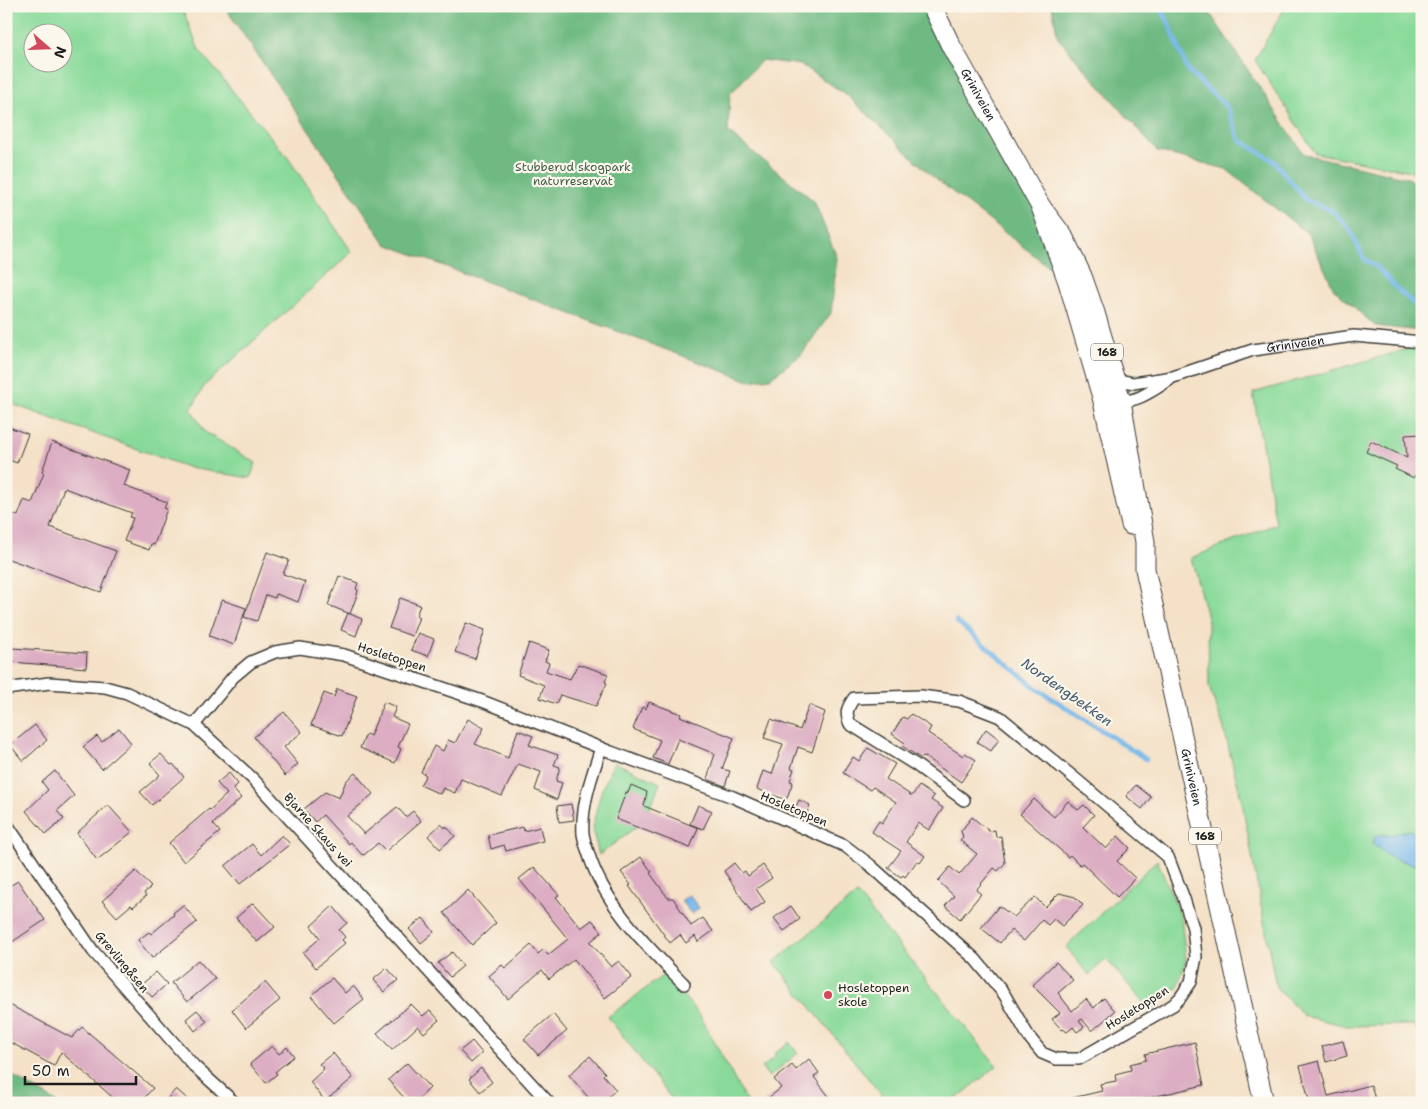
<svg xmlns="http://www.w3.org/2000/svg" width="1428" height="1109" font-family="'Shantell Sans',sans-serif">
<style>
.green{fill:#89da9a;stroke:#527b5b;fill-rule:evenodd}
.forest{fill:#6eba82;stroke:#456b4f}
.water{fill:#75b7ea;stroke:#486a83}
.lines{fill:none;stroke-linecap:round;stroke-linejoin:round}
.stream{stroke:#75b7ea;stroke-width:4.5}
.building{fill:#dcadc3}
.street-casing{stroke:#3c3a36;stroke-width:14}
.primary-casing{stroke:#3c3a36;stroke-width:21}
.street{stroke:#fff;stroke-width:11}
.primary{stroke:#fff;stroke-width:19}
.poi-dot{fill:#d1495b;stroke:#fbf7ec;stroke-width:2}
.labels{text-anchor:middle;stroke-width:4.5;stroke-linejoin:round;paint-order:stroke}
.shield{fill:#fbf7ec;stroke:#5f5e5a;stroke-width:1}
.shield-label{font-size:11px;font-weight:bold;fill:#1c1c1c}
.street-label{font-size:12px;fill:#1c1c1c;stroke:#fbf7ec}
.park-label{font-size:12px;fill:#425e48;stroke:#fbf7ec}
.poi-label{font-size:12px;fill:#1c1c1c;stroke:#fbf7ec;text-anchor:start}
.water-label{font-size:14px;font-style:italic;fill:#405a6e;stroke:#fbf7ec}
</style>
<rect width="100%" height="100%" fill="#fbf7ec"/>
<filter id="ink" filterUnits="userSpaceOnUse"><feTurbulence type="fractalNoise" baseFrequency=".02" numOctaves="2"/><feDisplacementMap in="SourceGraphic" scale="10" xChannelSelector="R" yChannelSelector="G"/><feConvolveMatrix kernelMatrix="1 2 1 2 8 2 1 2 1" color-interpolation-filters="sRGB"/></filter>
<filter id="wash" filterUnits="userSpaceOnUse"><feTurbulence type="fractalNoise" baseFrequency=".0096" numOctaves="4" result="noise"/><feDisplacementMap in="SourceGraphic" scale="20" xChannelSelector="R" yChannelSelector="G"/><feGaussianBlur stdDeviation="1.12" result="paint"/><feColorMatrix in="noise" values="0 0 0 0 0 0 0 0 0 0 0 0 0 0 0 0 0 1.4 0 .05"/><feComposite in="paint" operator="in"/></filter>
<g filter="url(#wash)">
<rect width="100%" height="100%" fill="#f4e1c7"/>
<path class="green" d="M 6,6 L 181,6 L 199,50 L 288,158 L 352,252 L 205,385 L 191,409 L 205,432 L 256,463 L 250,478 L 190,468 L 6,402 ZM 32,32 L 62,32 L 62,62 L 32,62 Z
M 1286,6 L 1422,6 L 1422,177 L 1416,172 L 1315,153 L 1255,60 Z
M 1422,345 L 1422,1037 L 1413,1025 L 1347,1026 L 1304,1016 L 1276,987 L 1242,802 L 1223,725 L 1209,687 L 1208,621 L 1191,558 L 1276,524 L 1253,393 Z
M 614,762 L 660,783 L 645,820 L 599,855 L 592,828 L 601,792 Z
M 1157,860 L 1181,917 L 1186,961 L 1178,987 L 1150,1010 L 1106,959 L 1089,975 L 1066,947 Z
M 857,894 L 997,1066 L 951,1103 L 888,1103 L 774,962 Z
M 665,974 L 701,1017 L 747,1103 L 675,1103 L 608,1017 Z
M 789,1042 L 798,1053 L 769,1077 L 762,1068 L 776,1056 L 774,1054 Z"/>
<path class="forest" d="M 224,6 L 935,6 L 1060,257 L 1053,270 L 932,176 L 847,95 L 801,65 L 762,60 L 730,94 L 728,132 L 814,201 L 837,258 L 831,313 L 801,355 L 770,378 L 749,381 L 386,244 Z
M 1052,6 L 1205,6 L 1304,154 L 1408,178 L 1422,189 L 1422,331 L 1375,326 L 1334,289 L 1308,234 L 1226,169 L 1157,151 L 1058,38 Z
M 6,1072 L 58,1103 L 6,1103 Z"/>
<path class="water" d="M 1409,830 L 1422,837 L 1422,867 L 1390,857 L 1372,843 L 1376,835 L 1390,835 Z
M 689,895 L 699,908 L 692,914 L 681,901 Z"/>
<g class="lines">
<path class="stream" d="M 1160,6 L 1170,26 L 1188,71 L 1227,107 L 1240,140 L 1274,161 L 1306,200 L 1333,211 L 1349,228 L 1364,259 L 1378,268 L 1398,290 L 1415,305 L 1422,308
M 956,621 L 1036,688 L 1146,759"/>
</g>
<g id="blocks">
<path class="building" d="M 6,426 L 28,434 L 17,463 L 6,459 Z
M 1422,434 L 1422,478 L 1415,475 L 1414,478 L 1395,469 L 1397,466 L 1366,452 L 1371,441 L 1407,458 L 1405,435 Z
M 52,442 L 130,470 L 124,486 L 167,502 L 164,508 L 167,509 L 154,545 L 151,544 L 149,550 L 124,541 L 133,518 L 130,517 L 132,513 L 64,488 L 50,527 L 116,551 L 101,592 L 6,558 L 6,511 L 18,516 L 24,500 L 32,503 L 44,473 L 42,472 Z
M 267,552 L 289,560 L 283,574 L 305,582 L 298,602 L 276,594 L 275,598 L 266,595 L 257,621 L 244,617 Z
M 339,576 L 358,583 L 356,589 L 358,590 L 357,595 L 350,614 L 328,605 Z
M 400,598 L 420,605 L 416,616 L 419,617 L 412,636 L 389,628 Z
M 222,600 L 246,608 L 234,645 L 209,636 L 221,601 Z
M 348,613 L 362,619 L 356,636 L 341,630 Z
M 466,623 L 485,630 L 475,659 L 455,652 Z
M 418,633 L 434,639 L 428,656 L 411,650 Z
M 529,643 L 549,650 L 545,661 L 549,663 L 546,671 L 570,679 L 578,664 L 608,674 L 605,682 L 607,683 L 596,706 L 560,695 L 556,704 L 540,698 L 544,685 L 518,675 Z
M 12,648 L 87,653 L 86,668 L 11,662 Z
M 337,689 L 357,696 L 342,736 L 311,725 L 324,693 L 334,697 Z
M 384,702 L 396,707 L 392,717 L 408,724 L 398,747 L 401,749 L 395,763 L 360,748 L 366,734 L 370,736 Z
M 649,702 L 681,714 L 680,716 L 734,738 L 722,769 L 730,771 L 725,786 L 707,779 L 715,754 L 678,739 L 668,764 L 653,758 L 660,740 L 633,729 L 642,707 L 646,709 Z
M 809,705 L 825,712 L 812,752 L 798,747 L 791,768 L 794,769 L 790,781 L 793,782 L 786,800 L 757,789 L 763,771 L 772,774 L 783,744 L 764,738 L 771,719 L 800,730 Z
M 284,712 L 302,732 L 284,747 L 298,764 L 285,776 L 254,737 Z
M 911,714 L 931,727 L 928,733 L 963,756 L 965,753 L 976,760 L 961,782 L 925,757 L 920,758 L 902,746 L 905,743 L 892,734 L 903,717 L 907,719 Z
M 468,719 L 484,728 L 475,744 L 508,758 L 518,730 L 533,736 L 529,745 L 558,755 L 554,765 L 560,767 L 556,781 L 562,783 L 557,800 L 535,790 L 541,772 L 518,764 L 502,796 L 461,779 L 455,793 L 443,788 L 440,794 L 420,785 L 426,775 L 421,772 L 434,746 L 443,751 L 448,740 L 455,743 Z
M 35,725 L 47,740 L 23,761 L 10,745 Z
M 119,728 L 131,743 L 102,769 L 83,747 L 97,736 L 102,742 Z
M 986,729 L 999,739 L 991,751 L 977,742 Z
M 868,748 L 895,764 L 886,779 L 912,796 L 919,786 L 934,796 L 931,800 L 943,808 L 929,830 L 918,823 L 906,842 L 925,856 L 920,863 L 917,861 L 905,877 L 903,875 L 901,877 L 888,868 L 901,851 L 872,832 L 879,821 L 882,823 L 896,802 L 873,787 L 870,790 L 843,773 L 853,757 L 859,761 Z
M 161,754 L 171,765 L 173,764 L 184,777 L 152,805 L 140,792 L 160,775 L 150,763 Z
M 55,771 L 74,796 L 57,811 L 64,819 L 46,834 L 26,811 L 48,790 L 42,782 Z
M 229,773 L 238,784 L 233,789 L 241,798 L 213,824 L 220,832 L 184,862 L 169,843 L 209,809 L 210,810 L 227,794 L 217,783 Z
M 355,773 L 373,794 L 347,816 L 364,834 L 397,807 L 406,817 L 413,811 L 421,821 L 386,851 L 378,843 L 364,855 L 361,854 L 351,842 L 349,844 L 323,815 L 315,822 L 304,809 L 325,792 L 339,798 L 346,781 Z
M 631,785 L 647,792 L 644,806 L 698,828 L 690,848 L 616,819 L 626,792 L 628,793 Z
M 1136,785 L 1151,797 L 1142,809 L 1126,796 Z
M 1034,799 L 1054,817 L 1068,801 L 1078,810 L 1084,805 L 1094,815 L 1083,827 L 1106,849 L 1118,836 L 1130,848 L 1117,861 L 1135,878 L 1117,897 L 1082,863 L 1080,865 L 1070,855 L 1068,857 L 1020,814 Z
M 799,800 L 810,805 L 805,818 L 793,813 Z
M 571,804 L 574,820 L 559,822 L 557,806 Z
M 108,805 L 132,832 L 97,860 L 77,833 Z
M 698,805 L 712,811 L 703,829 L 690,824 Z
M 972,817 L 989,831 L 995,830 L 996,837 L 1001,836 L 1005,863 L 998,871 L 994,868 L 976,890 L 981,894 L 960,919 L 945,906 L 954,896 L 938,881 L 950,867 L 959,875 L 977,854 L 960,840 L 963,837 L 961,831 Z
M 441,824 L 445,828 L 446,826 L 455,836 L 440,849 L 428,836 Z
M 523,827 L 524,831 L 540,827 L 543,841 L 506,851 L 504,845 L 491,849 L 488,835 Z
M 282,835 L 290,844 L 240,884 L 225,866 L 252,844 L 261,855 Z
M 641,857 L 652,872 L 650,873 L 668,898 L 673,898 L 691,926 L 703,918 L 713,931 L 698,942 L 695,936 L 686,943 L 680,935 L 670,943 L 629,886 L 631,885 L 621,872 Z
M 734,863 L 742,873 L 745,871 L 748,876 L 763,865 L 772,878 L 756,889 L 765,902 L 751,912 L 724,871 Z
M 534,867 L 559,895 L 556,897 L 581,928 L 592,920 L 602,932 L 590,942 L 611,967 L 619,961 L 632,977 L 605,998 L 574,959 L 549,979 L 542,970 L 508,999 L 489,976 L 502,965 L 505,968 L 531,945 L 538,954 L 543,950 L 548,955 L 568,939 L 519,879 Z
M 136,871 L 151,887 L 144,893 L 146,896 L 133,907 L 131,905 L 117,917 L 102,901 Z
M 18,881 L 45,920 L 6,946 L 6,888 Z
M 468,890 L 496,923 L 472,945 L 444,913 Z
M 1059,893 L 1075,897 L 1083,905 L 1062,926 L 1054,919 L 1048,925 L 1042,920 L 1024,941 L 1011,930 L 1000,943 L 981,928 L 999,906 L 1014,917 L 1035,897 L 1045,907 Z
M 253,903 L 275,927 L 257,942 L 236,918 Z
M 183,905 L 197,922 L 152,958 L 138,940 L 149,932 L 151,934 L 174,915 L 173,913 Z
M 333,906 L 347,923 L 339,930 L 345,937 L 342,940 L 345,943 L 316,968 L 303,953 L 320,938 L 311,926 Z
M 791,906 L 800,919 L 784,931 L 774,918 Z
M 423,918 L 434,932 L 421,943 L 409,929 Z
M 452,952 L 463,966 L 450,977 L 438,963 Z
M 198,960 L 215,979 L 187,1002 L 171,983 Z
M 1056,962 L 1073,980 L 1058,993 L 1072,1011 L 1086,999 L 1094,1008 L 1104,998 L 1115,1011 L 1092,1031 L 1082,1019 L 1079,1021 L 1084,1027 L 1077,1032 L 1073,1027 L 1067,1032 L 1063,1029 L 1062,1030 L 1052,1019 L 1060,1013 L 1032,985 Z
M 387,968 L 398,980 L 384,992 L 373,980 Z
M 156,972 L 167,984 L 152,997 L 141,985 Z
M 332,978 L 345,993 L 353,986 L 364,999 L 334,1023 L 311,996 Z
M 265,982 L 280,1000 L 246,1028 L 232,1010 Z
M 6,1003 L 72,1038 L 82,1027 L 153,1088 L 140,1103 L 119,1103 L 61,1052 L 54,1066 L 6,1040 Z
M 411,1004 L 423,1016 L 430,1010 L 439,1020 L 424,1033 L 418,1026 L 392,1050 L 377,1033 Z
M 197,1010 L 207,1021 L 195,1031 L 186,1019 Z
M 553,1014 L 567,1031 L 538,1055 L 524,1039 Z
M 472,1041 L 482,1053 L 471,1063 L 460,1051 Z
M 1343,1041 L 1347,1056 L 1326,1062 L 1322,1046 Z
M 1195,1042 L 1204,1085 L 1127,1103 L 1072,1103 L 1072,1098 L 1102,1091 L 1100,1084 L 1116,1081 L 1115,1074 L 1131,1070 L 1130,1064 L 1146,1060 L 1145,1054 Z
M 272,1046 L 279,1054 L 287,1047 L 294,1056 L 275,1072 L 277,1074 L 266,1083 L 250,1064 Z
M 333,1053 L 353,1078 L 325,1101 L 310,1082 L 324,1069 L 319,1064 Z
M 590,1056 L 605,1073 L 603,1075 L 616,1090 L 601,1103 L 593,1103 L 569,1075 Z
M 809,1059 L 819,1073 L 814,1077 L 834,1103 L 762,1103 L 781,1088 L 774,1079 L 792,1065 L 796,1070 Z
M 1319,1061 L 1328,1096 L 1371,1085 L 1376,1103 L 1310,1103 L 1300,1066 Z
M 407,1063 L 430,1088 L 414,1103 L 409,1103 L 388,1080 Z
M 481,1068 L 492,1082 L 480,1092 L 469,1079 Z
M 176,1089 L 192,1103 L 174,1103 L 168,1098 Z"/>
</g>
</g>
<g filter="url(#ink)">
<use href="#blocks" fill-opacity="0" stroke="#3c3a36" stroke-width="1"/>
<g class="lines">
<defs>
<g id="street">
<path id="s1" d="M 1115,379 L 1133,383 L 1173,377 L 1253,350 L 1354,336 L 1422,342"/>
<path d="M 1116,400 C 1134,405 1155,389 1169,380"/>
<path d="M 6,689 L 49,683 L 105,687 L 127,693 L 194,725 L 253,779 L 549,1103"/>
<path d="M 194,725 L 233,677 L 251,662 L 275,652 L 300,648 L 344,655 L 482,701 L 611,752 L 733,797 L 845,846 L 870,865 L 975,959 L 1004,994 L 1029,1037 L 1042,1053 L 1056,1059 L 1079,1059 L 1173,1005 L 1180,998 L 1191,982 L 1196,957 L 1193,928 L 1184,899 L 1168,857 L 1078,781 L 1000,717 L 959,701 L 921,696 L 854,698 C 847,708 845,713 850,724 L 916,765 L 964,800"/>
<path d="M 601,748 C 592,776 581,805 583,834 C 584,840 586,847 588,852 C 604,905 647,946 684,984"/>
<path d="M 6,823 L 93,951 L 194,1066 L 235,1103"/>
</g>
<g id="primary">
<path id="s2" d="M 932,6 L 951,46 L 1041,207 L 1068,282 L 1102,397 L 1131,525"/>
<path id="s3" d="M 1041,207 L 1063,236 L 1082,276 L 1095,313 L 1121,401 L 1145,542 L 1145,569 L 1264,1103"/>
</g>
</defs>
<use href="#street" class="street-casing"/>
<use href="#primary" class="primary-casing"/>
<use href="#street" class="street"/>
<use href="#primary" class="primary"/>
</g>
</g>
<circle class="poi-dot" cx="828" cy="995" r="5"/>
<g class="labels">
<g class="shield">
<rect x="1091" y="343.5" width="32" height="17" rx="4"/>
<rect x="1189" y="827.5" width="32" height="17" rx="4"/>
</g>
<g class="shield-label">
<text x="1107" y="356">168</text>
<text x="1205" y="840">168</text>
</g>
<g class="street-label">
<text dy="4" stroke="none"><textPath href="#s2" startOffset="100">Griniveien</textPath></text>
<text dy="4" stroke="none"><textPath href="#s1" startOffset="186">Griniveien</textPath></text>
<text transform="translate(392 657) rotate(18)" y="4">Hosletoppen</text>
<text dy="4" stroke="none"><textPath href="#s3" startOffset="595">Griniveien</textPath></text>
<text transform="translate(794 809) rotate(23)" y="4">Hosletoppen</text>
<text transform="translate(318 830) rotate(48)" y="4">Bjarne Skaus vei</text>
<text transform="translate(122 962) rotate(50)" y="4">Grevlingåsen</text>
<text transform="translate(1137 1008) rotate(-32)" y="4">Hosletoppen</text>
</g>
<g class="park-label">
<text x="573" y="171">Stubberud skogpark<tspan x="573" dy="14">naturreservat</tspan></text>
</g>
<g class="poi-label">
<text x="838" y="992">Hosletoppen<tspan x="838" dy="14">skole</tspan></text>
</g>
<g class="water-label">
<text transform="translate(1067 692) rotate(35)" y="5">Nordengbekken</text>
</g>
</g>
<rect width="1428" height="1109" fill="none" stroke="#fbf7ec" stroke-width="25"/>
<g transform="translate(48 48) rotate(110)"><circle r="24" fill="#fbf7ec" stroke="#a29f99"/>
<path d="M0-4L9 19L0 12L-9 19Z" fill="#d1495b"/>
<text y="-8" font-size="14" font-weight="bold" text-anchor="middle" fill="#1c1c1c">N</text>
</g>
<path d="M25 1076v8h111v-8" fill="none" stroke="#1c1c1c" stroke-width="2.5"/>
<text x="32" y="1076" font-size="15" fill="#1c1c1c" stroke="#fbf7ec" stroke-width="4" paint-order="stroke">50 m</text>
</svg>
